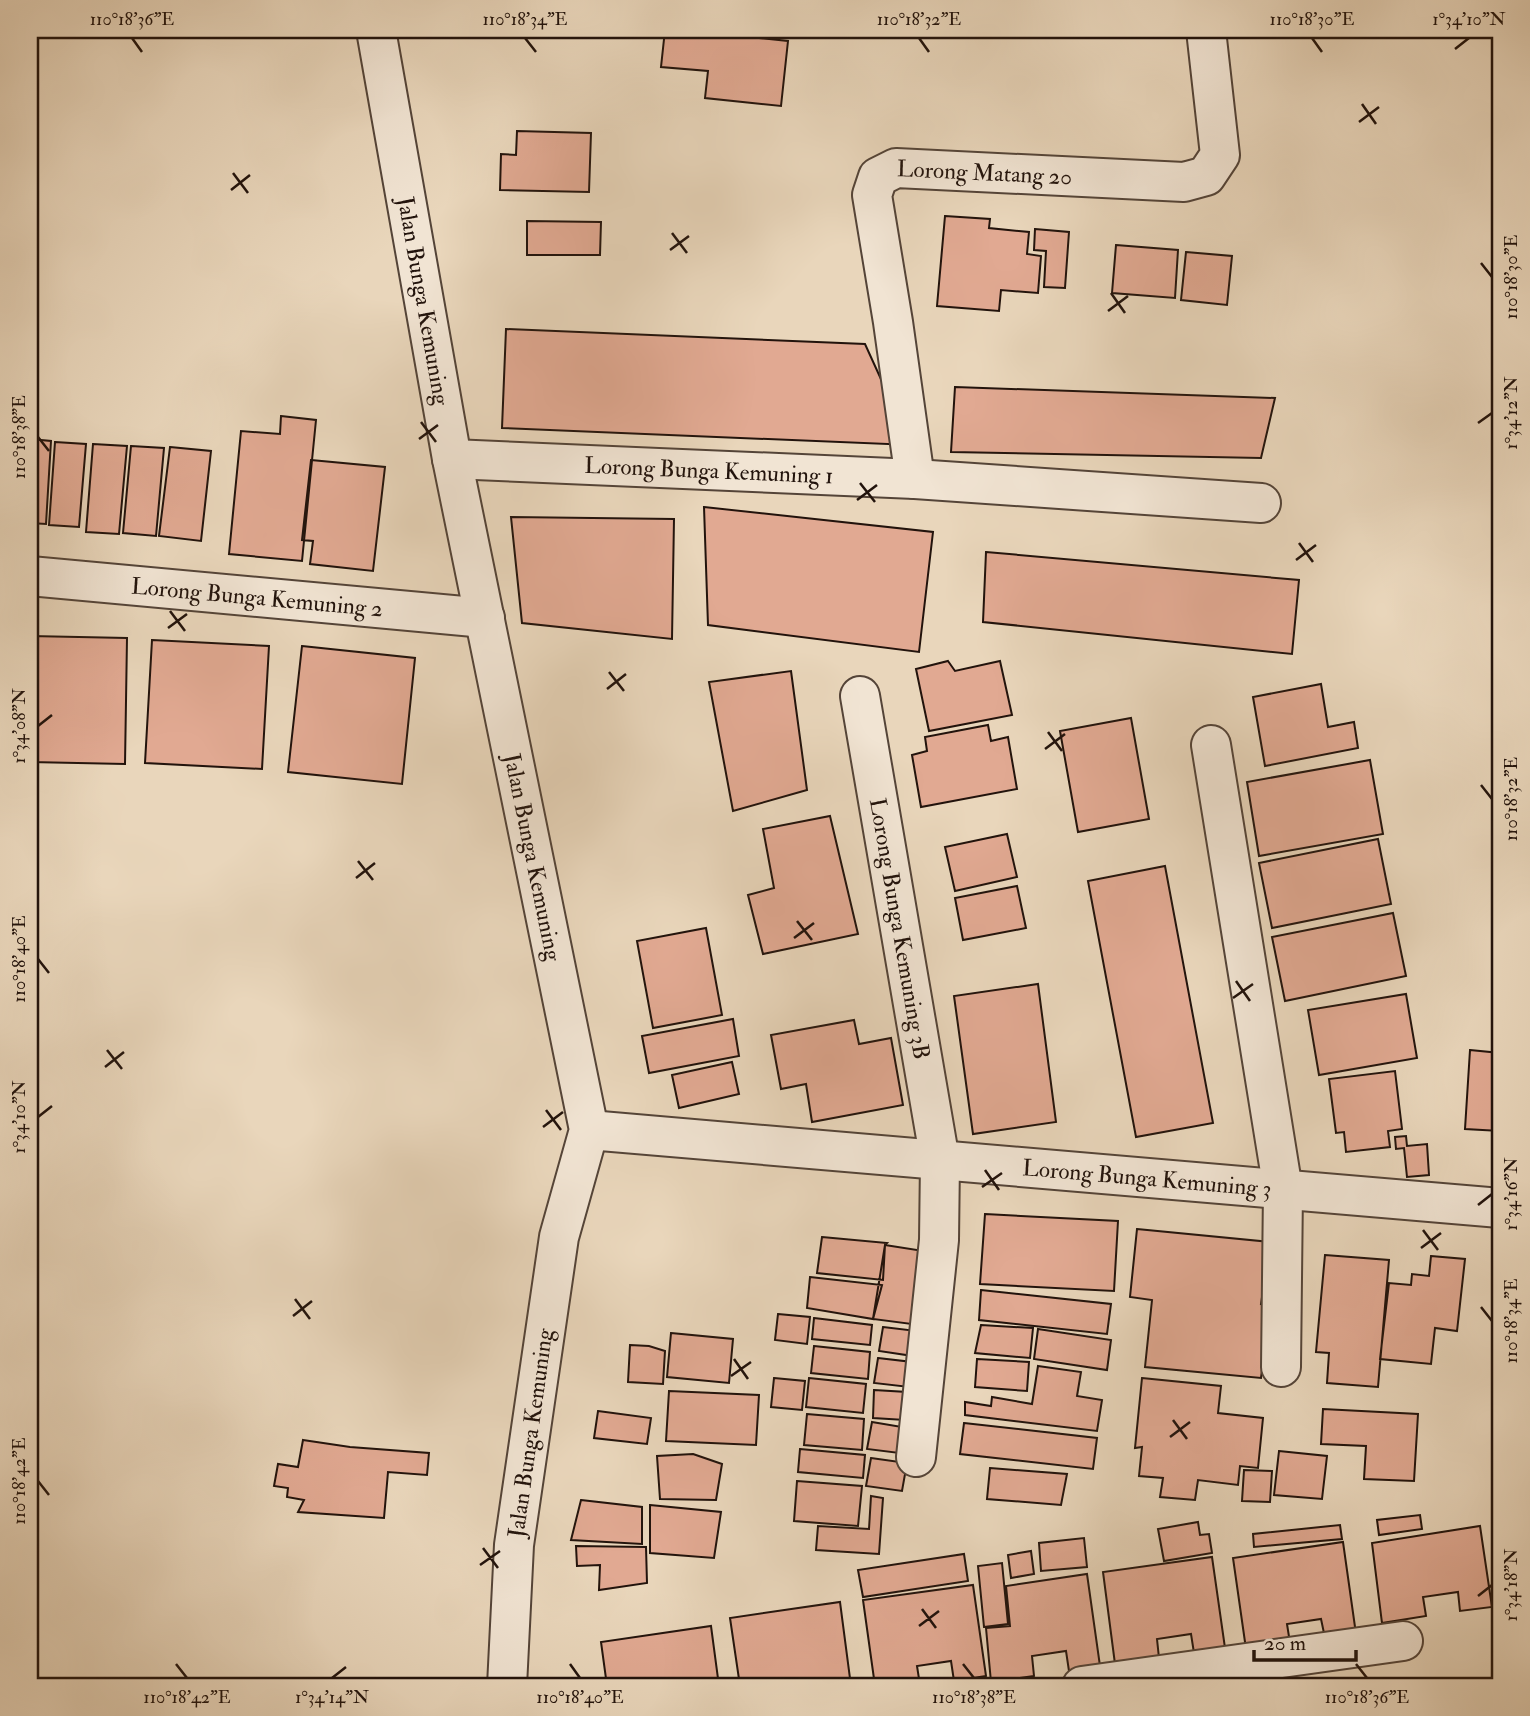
<svg xmlns="http://www.w3.org/2000/svg" width="1530" height="1716" font-family="'IM FELL Double Pica',serif">
<style>
.building{fill:#e1a992;stroke:#22130c;stroke-width:2}
.lines{fill:none;stroke-linecap:round;stroke-linejoin:round}
.minor-casing{stroke:#544438;stroke-width:42}
.minor{stroke:#f1e4d3;stroke-width:38}
.ticks{fill:none;stroke:#22130c;stroke-width:2.5}
.labels{text-anchor:middle;stroke-width:5;stroke-linejoin:round;paint-order:stroke}
.street-label{font-size:23px;fill:#22130c;stroke:#f1e4d3}
.neatline{fill:none;stroke:#22130c;stroke-width:2.5}
.ticks-label{font-size:18px;text-anchor:middle;fill:#22130c}
</style>
<rect width="100%" height="100%" fill="#e9d6bb"/>
<filter id="stains"><feTurbulence type="fractalNoise" baseFrequency=".00286" numOctaves="4"/><feColorMatrix values="0 0 0 0 .2 0 0 0 0 .09 0 0 0 0 .02 0 0 0 .5 -.17"/></filter>
<radialGradient id="worn" r=".72"><stop offset=".6" stop-color="#630" stop-opacity="0"/><stop offset="1" stop-color="#630" stop-opacity=".3"/></radialGradient>
<path class="building" d="M 665,30 L 751,30 L 750,37 L 788,41 L 781,106 L 705,98 L 708,71 L 661,67 Z
M 517,131 L 591,133 L 589,192 L 500,190 L 501,154 L 516,155 Z
M 945,216 L 990,219 L 989,228 L 1029,232 L 1027,254 L 1041,256 L 1038,293 L 1001,290 L 999,311 L 937,306 Z
M 527,221 L 601,222 L 600,255 L 527,255 Z
M 1035,229 L 1069,232 L 1065,288 L 1044,287 L 1046,251 L 1034,250 Z
M 1116,245 L 1178,250 L 1175,298 L 1112,293 Z
M 1186,252 L 1232,256 L 1227,305 L 1181,300 Z
M 506,329 L 865,344 L 911,445 L 502,428 Z
M 955,387 L 1275,398 L 1261,458 L 951,452 Z
M 281,416 L 316,420 L 302,561 L 229,554 L 241,431 L 280,434 Z
M 30,439 L 51,441 L 46,524 L 30,523 Z
M 55,442 L 86,444 L 79,527 L 49,525 Z
M 93,444 L 127,446 L 119,534 L 86,532 Z
M 131,446 L 164,448 L 156,536 L 123,533 Z
M 170,447 L 211,451 L 201,541 L 159,536 Z
M 311,460 L 385,467 L 373,571 L 310,564 L 313,541 L 302,540 Z
M 704,507 L 933,532 L 919,652 L 708,625 Z
M 511,517 L 674,519 L 672,639 L 522,623 Z
M 986,552 L 1299,580 L 1292,654 L 983,622 Z
M 30,636 L 127,638 L 125,764 L 30,762 Z
M 152,640 L 269,646 L 262,769 L 145,763 Z
M 302,646 L 415,658 L 402,784 L 288,772 Z
M 948,661 L 955,671 L 1000,661 L 1012,715 L 929,731 L 916,669 Z
M 791,671 L 807,790 L 733,811 L 709,682 Z
M 1321,684 L 1328,727 L 1354,722 L 1358,748 L 1265,766 L 1253,697 Z
M 1131,718 L 1149,819 L 1078,832 L 1060,731 Z
M 988,725 L 991,741 L 1008,737 L 1017,789 L 921,807 L 912,755 L 927,751 L 925,737 Z
M 1370,760 L 1383,834 L 1259,856 L 1247,782 Z
M 830,816 L 858,934 L 763,954 L 748,895 L 774,888 L 763,829 Z
M 1007,834 L 1017,877 L 955,891 L 945,847 Z
M 1378,839 L 1391,904 L 1272,928 L 1259,863 Z
M 1165,866 L 1213,1123 L 1136,1137 L 1088,881 Z
M 1017,886 L 1026,928 L 963,940 L 955,898 Z
M 1393,913 L 1406,976 L 1285,1001 L 1272,937 Z
M 706,928 L 722,1015 L 653,1028 L 637,941 Z
M 1038,984 L 1056,1122 L 973,1134 L 954,996 Z
M 1406,994 L 1417,1058 L 1319,1075 L 1308,1010 Z
M 733,1019 L 739,1056 L 649,1073 L 642,1036 Z
M 854,1020 L 859,1044 L 891,1038 L 903,1105 L 812,1122 L 806,1084 L 781,1089 L 771,1035 Z
M 1470,1050 L 1500,1053 L 1500,1131 L 1465,1129 Z
M 732,1062 L 739,1094 L 679,1108 L 672,1075 Z
M 1395,1071 L 1402,1129 L 1388,1131 L 1390,1147 L 1346,1152 L 1344,1132 L 1336,1133 L 1329,1079 Z
M 1406,1136 L 1407,1146 L 1427,1144 L 1429,1175 L 1407,1177 L 1404,1148 L 1396,1149 L 1395,1137 Z
M 985,1214 L 1118,1221 L 1114,1291 L 980,1284 Z
M 1137,1229 L 1270,1242 L 1261,1304 L 1270,1305 L 1261,1378 L 1145,1367 L 1152,1300 L 1130,1297 Z
M 822,1237 L 887,1243 L 885,1245 L 883,1280 L 817,1273 Z
M 885,1245 L 930,1252 L 919,1325 L 873,1319 Z
M 1325,1255 L 1389,1260 L 1378,1387 L 1327,1383 L 1329,1353 L 1316,1352 Z
M 1431,1256 L 1465,1259 L 1457,1331 L 1435,1328 L 1431,1364 L 1380,1359 L 1389,1283 L 1411,1285 L 1412,1274 L 1429,1276 Z
M 810,1277 L 882,1285 L 873,1319 L 807,1308 Z
M 981,1290 L 1111,1304 L 1107,1334 L 979,1320 Z
M 778,1314 L 810,1317 L 807,1344 L 775,1340 Z
M 814,1318 L 872,1325 L 870,1345 L 812,1339 Z
M 981,1325 L 1033,1328 L 1030,1358 L 975,1353 Z
M 883,1327 L 917,1331 L 913,1356 L 879,1351 Z
M 1038,1329 L 1111,1340 L 1107,1370 L 1034,1359 Z
M 671,1333 L 733,1339 L 729,1383 L 667,1377 Z
M 630,1345 L 649,1346 L 665,1351 L 663,1384 L 628,1382 Z
M 814,1346 L 870,1352 L 868,1379 L 811,1373 Z
M 878,1358 L 912,1362 L 909,1387 L 874,1383 Z
M 977,1359 L 1029,1362 L 1027,1391 L 975,1387 Z
M 1038,1366 L 1081,1372 L 1077,1396 L 1102,1400 L 1097,1431 L 965,1415 L 965,1402 L 991,1406 L 992,1397 L 1032,1404 Z
M 774,1378 L 805,1381 L 802,1410 L 771,1407 Z
M 809,1378 L 866,1384 L 863,1413 L 806,1407 Z
M 1142,1378 L 1221,1386 L 1218,1413 L 1263,1418 L 1258,1468 L 1240,1466 L 1238,1485 L 1198,1480 L 1195,1500 L 1160,1497 L 1163,1478 L 1139,1476 L 1142,1447 L 1135,1448 Z
M 874,1390 L 907,1392 L 905,1420 L 873,1418 Z
M 669,1391 L 759,1395 L 756,1445 L 666,1441 Z
M 1323,1409 L 1418,1414 L 1414,1481 L 1364,1479 L 1366,1446 L 1321,1444 Z
M 598,1411 L 651,1418 L 647,1444 L 594,1438 Z
M 807,1414 L 864,1419 L 862,1450 L 804,1445 Z
M 872,1422 L 902,1427 L 899,1453 L 867,1449 Z
M 964,1423 L 1097,1438 L 1093,1469 L 960,1454 Z
M 303,1440 L 350,1447 L 429,1453 L 427,1475 L 388,1472 L 384,1518 L 298,1512 L 304,1500 L 287,1497 L 288,1488 L 274,1486 L 278,1464 L 298,1467 Z
M 800,1449 L 865,1455 L 863,1478 L 798,1472 Z
M 1279,1451 L 1327,1456 L 1322,1499 L 1274,1495 Z
M 693,1454 L 722,1464 L 716,1500 L 660,1499 L 657,1456 Z
M 871,1458 L 907,1463 L 902,1491 L 866,1486 Z
M 990,1468 L 1067,1474 L 1061,1505 L 987,1499 Z
M 1244,1470 L 1272,1471 L 1270,1502 L 1242,1501 Z
M 797,1481 L 862,1486 L 858,1526 L 794,1521 Z
M 871,1496 L 883,1498 L 879,1554 L 816,1550 L 818,1526 L 869,1529 Z
M 581,1500 L 642,1507 L 642,1544 L 571,1540 Z
M 650,1505 L 721,1512 L 714,1558 L 650,1553 Z
M 1420,1515 L 1422,1529 L 1379,1535 L 1377,1520 Z
M 1198,1522 L 1200,1535 L 1209,1534 L 1212,1553 L 1164,1561 L 1158,1529 Z
M 1340,1525 L 1342,1539 L 1254,1547 L 1253,1534 Z
M 1480,1526 L 1492,1607 L 1460,1611 L 1458,1592 L 1423,1597 L 1426,1616 L 1382,1623 L 1372,1543 Z
M 1084,1538 L 1087,1567 L 1041,1571 L 1039,1543 Z
M 1343,1542 L 1356,1634 L 1325,1638 L 1321,1619 L 1287,1624 L 1290,1643 L 1246,1649 L 1233,1558 Z
M 576,1546 L 646,1547 L 647,1583 L 599,1590 L 600,1565 L 577,1566 Z
M 1031,1551 L 1034,1574 L 1011,1578 L 1008,1555 Z
M 964,1554 L 968,1581 L 863,1597 L 858,1570 Z
M 1212,1557 L 1225,1648 L 1194,1653 L 1191,1634 L 1157,1639 L 1159,1658 L 1115,1664 L 1103,1572 Z
M 1002,1563 L 1008,1624 L 984,1627 L 978,1566 Z
M 1087,1574 L 1100,1666 L 1069,1671 L 1066,1651 L 1032,1656 L 1034,1676 L 991,1682 L 986,1628 L 1010,1626 L 1006,1586 Z
M 973,1585 L 986,1676 L 954,1681 L 951,1661 L 917,1666 L 920,1685 L 875,1686 L 863,1600 Z
M 840,1602 L 851,1686 L 819,1686 L 818,1679 L 784,1683 L 784,1686 L 740,1686 L 730,1618 Z
M 711,1626 L 719,1686 L 607,1686 L 601,1642 Z"/>
<g class="lines">
<defs>
<g id="minor">
<path id="s1" d="M 376,30 L 452,459 L 589,1130 L 559,1237 L 514,1545 L 507,1686"/>
<path id="s2" d="M 452,459 L 915,479 L 1261,503"/>
<path id="s3" d="M 915,479 L 893,322 L 872,195 L 878,177 L 896,168 L 1184,182 L 1206,176 L 1220,155 L 1206,30"/>
<path id="s4" d="M 30,576 L 485,618"/>
<path id="s5" d="M 860,696 L 940,1161 L 939,1240 L 916,1457"/>
<path d="M 1211,745 L 1283,1190 L 1281,1367"/>
<path id="s6" d="M 589,1130 L 1500,1208"/>
<path d="M 1082,1686 L 1403,1641"/>
</g>
</defs>
<use href="#minor" class="minor-casing"/>
<use href="#minor" class="minor"/>
</g>
<path class="ticks" d="M 132,38 L 142,52M 525,38 L 536,52M 919,38 L 929,52M 1312,38 L 1322,52M 1455,49 L 1469,38M 1362,104 L 1376,124M 1359,122 L 1379,107M 233,173 L 248,193M 231,190 L 250,175M 672,233 L 687,253M 670,250 L 689,236M 1481,263 L 1492,277M 1111,293 L 1125,313M 1108,311 L 1128,296M 421,422 L 436,442M 1478,423 L 1492,413M 38,437 L 49,451M 419,439 L 438,425M 860,483 L 875,502M 857,500 L 877,485M 1299,543 L 1313,562M 1296,560 L 1316,545M 170,611 L 185,631M 168,628 L 187,614M 609,672 L 624,691M 607,689 L 626,674M 38,726 L 52,715M 1048,732 L 1062,751M 1045,749 L 1065,734M 1481,785 L 1492,799M 358,861 L 373,880M 356,878 L 375,863M 797,921 L 812,940M 794,938 L 814,923M 38,959 L 49,973M 1236,981 L 1250,1001M 1233,998 L 1253,984M 107,1050 L 122,1069M 105,1067 L 124,1052M 546,1110 L 561,1130M 38,1117 L 52,1106M 543,1127 L 563,1112M 985,1170 L 999,1190M 982,1187 L 1002,1173M 1478,1205 L 1492,1194M 1423,1230 L 1438,1250M 1421,1248 L 1441,1233M 295,1299 L 310,1319M 1481,1307 L 1492,1321M 293,1316 L 312,1301M 734,1359 L 748,1379M 731,1376 L 751,1362M 1173,1420 L 1187,1439M 1170,1437 L 1190,1422M 38,1481 L 49,1495M 483,1548 L 498,1568M 480,1565 L 500,1551M 1478,1596 L 1492,1585M 922,1609 L 936,1628M 919,1626 L 939,1611M 176,1664 L 187,1678M 570,1664 L 580,1678M 963,1664 L 974,1678M 1356,1664 L 1367,1678M 332,1678 L 346,1667"/>
<g class="labels">
<g class="street-label">
<text dy="8" stroke="none"><textPath href="#s3" startOffset="415">Lorong Matang 20</textPath></text>
<text dy="8" stroke="none"><textPath href="#s1" startOffset="275">Jalan Bunga Kemuning</textPath></text>
<text dy="8" stroke="none"><textPath href="#s2" startOffset="257">Lorong Bunga Kemuning 1</textPath></text>
<text dy="8" stroke="none"><textPath href="#s4" startOffset="228">Lorong Bunga Kemuning 2</textPath></text>
<text dy="8" stroke="none"><textPath href="#s1" startOffset="842">Jalan Bunga Kemuning</textPath></text>
<text dy="8" stroke="none"><textPath href="#s5" startOffset="236">Lorong Bunga Kemuning 3B</textPath></text>
<text dy="8" stroke="none"><textPath href="#s6" startOffset="560">Lorong Bunga Kemuning 3</textPath></text>
<text transform="translate(530 1433) rotate(-82)" y="8">Jalan Bunga Kemuning</text>
</g>
</g>
<rect width="1530" height="1716" fill="none" stroke="#e9d6bb" stroke-width="77"/>
<path d="M1254 1650v10h102v-10" fill="none" stroke="#22130c" stroke-width="3.5"/>
<text x="1264" y="1650" font-size="21" fill="#22130c" stroke="#f1e4d3" stroke-width="5" paint-order="stroke">20 m</text>
<rect x="38" y="38" width="1454" height="1640" class="neatline"/>
<g class="ticks-label">
<text x="132" y="25">110°18'36"E</text>
<text x="525" y="25">110°18'34"E</text>
<text x="919" y="25">110°18'32"E</text>
<text x="1312" y="25">110°18'30"E</text>
<text x="1469" y="25">1°34'10"N</text>
<text transform="translate(1511 277) rotate(-90)" y="6">110°18'30"E</text>
<text transform="translate(1511 413) rotate(-90)" y="6">1°34'12"N</text>
<text transform="translate(19 437) rotate(-90)" y="6">110°18'38"E</text>
<text transform="translate(19 726) rotate(-90)" y="6">1°34'08"N</text>
<text transform="translate(1511 799) rotate(-90)" y="6">110°18'32"E</text>
<text transform="translate(19 959) rotate(-90)" y="6">110°18'40"E</text>
<text transform="translate(19 1117) rotate(-90)" y="6">1°34'10"N</text>
<text transform="translate(1511 1194) rotate(-90)" y="6">1°34'16"N</text>
<text transform="translate(1511 1321) rotate(-90)" y="6">110°18'34"E</text>
<text transform="translate(19 1481) rotate(-90)" y="6">110°18'42"E</text>
<text transform="translate(1511 1585) rotate(-90)" y="6">1°34'18"N</text>
<text x="187" y="1703">110°18'42"E</text>
<text x="332" y="1703">1°34'14"N</text>
<text x="580" y="1703">110°18'40"E</text>
<text x="974" y="1703">110°18'38"E</text>
<text x="1367" y="1703">110°18'36"E</text>
</g>
<rect width="100%" height="100%" filter="url(#stains)"/>
<rect width="100%" height="100%" fill="url(#worn)"/>
</svg>
